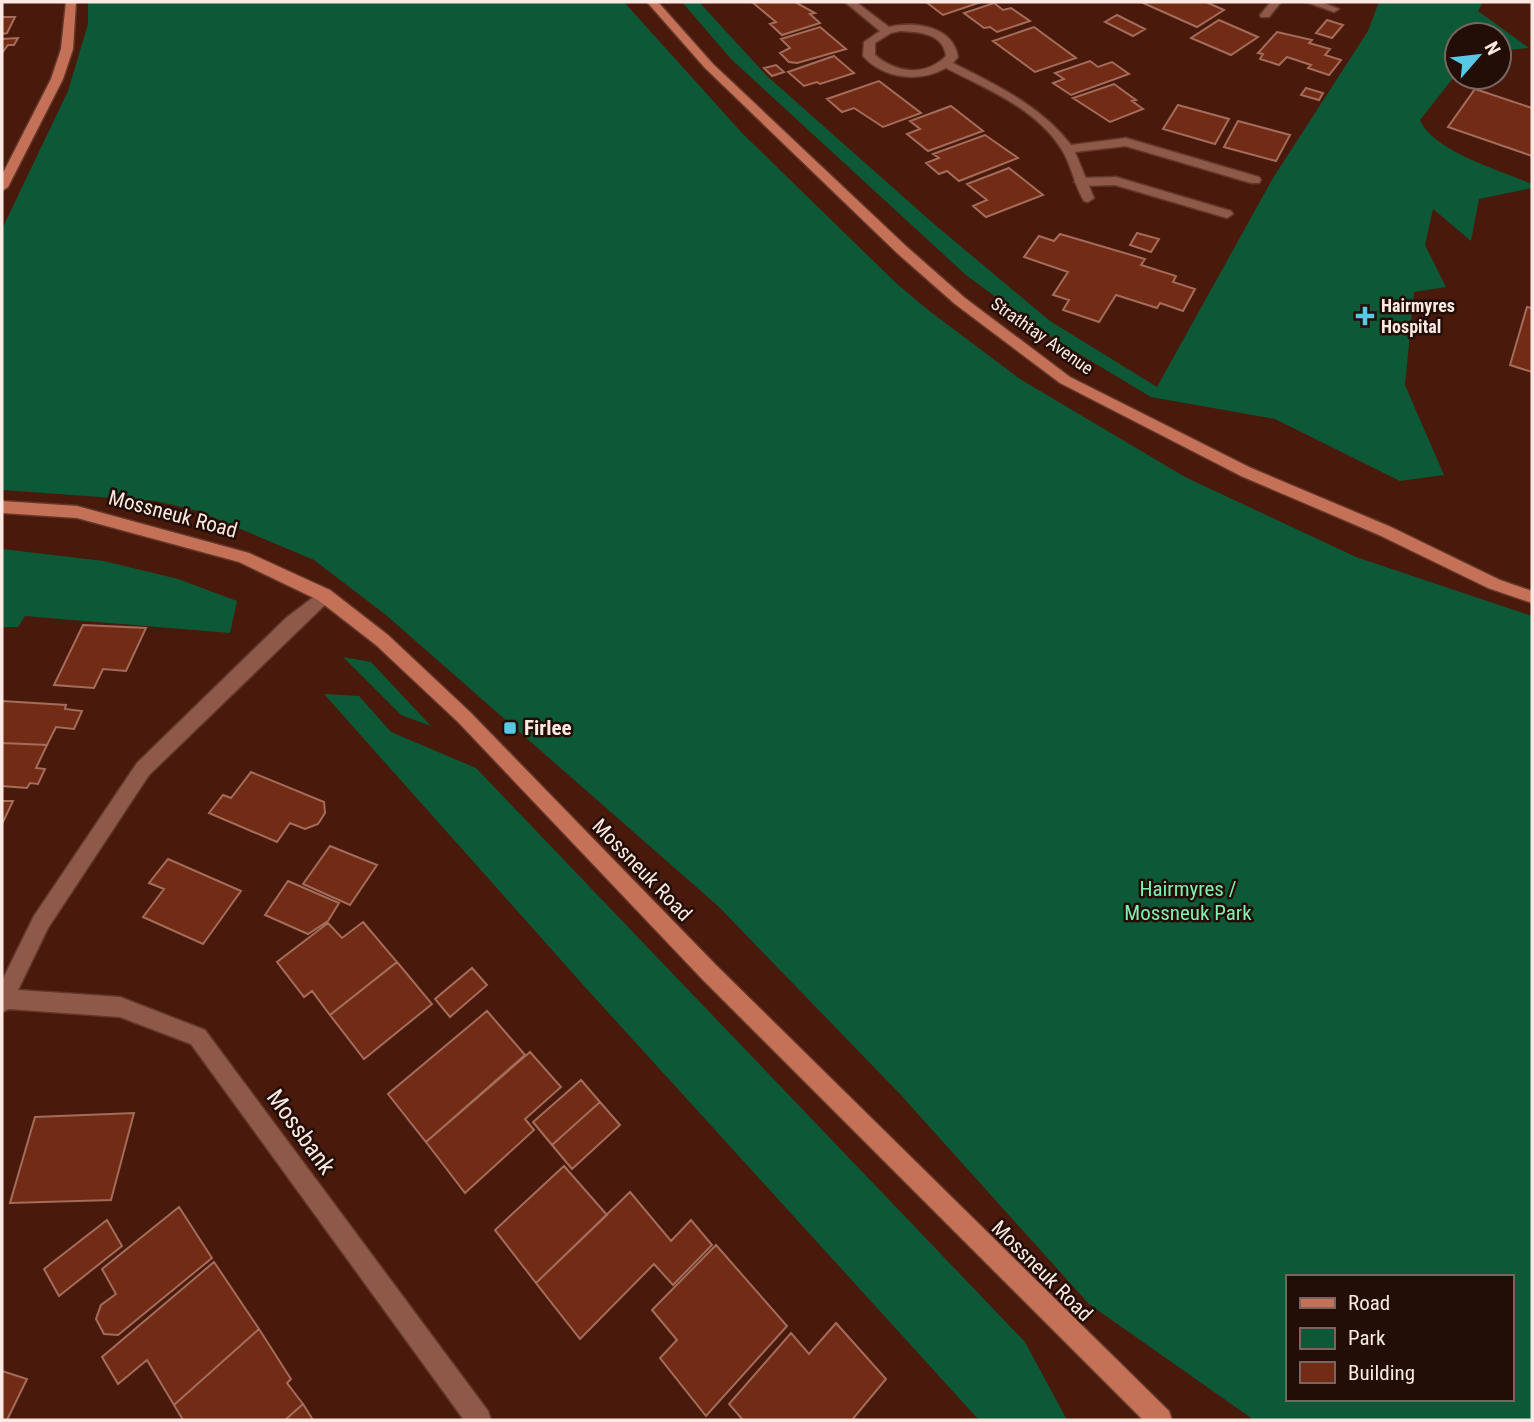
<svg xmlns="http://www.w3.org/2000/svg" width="1534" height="1422" font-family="'Roboto Condensed',sans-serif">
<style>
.green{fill:#0d5836;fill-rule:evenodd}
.building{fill:#722b14;stroke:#a36c5b;stroke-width:2}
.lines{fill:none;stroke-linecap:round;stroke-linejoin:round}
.lane-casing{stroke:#62372a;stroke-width:3}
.street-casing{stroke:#62372a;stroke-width:3}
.secondary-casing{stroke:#62372a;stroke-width:3}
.lane{fill:#8e5949;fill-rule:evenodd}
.street{fill:#8e5949;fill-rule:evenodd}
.secondary{fill:#c57157;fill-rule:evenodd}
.poi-dot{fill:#59c8e5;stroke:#220d07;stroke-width:2.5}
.labels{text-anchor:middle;stroke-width:5;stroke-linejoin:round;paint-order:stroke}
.far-poi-label{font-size:18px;font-weight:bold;fill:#fce9e3;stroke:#220d07;text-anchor:start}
.far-street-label{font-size:18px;fill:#fce9e3;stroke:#220d07}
.street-label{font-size:21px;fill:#fce9e3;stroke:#220d07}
.poi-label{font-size:21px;font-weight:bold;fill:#fce9e3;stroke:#220d07;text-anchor:start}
.park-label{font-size:21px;fill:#80f0b2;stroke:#220d07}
.near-street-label{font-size:24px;fill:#fce9e3;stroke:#220d07}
</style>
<rect width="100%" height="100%" fill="#491a0c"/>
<path class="green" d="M 88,2 L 624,2 L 742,133 L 896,283 L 928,310 L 1020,379 L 1185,477 L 1356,557 L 1532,616 L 1532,1420 L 1254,1420 L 1089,1304 L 899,1093 L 718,906 L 386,615 L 314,560 L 198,511 L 156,501 L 2,490 L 2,229 L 68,91 L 88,24 ZM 1287,1277 L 1511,1277 L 1511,1399 L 1287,1399 Z
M 682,2 L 699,2 L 767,76 L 934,224 L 1050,321 L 1157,387 L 1273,178 L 1368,31 L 1379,2 L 1483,2 L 1478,11 L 1529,48 L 1499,51 L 1499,35 L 1457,35 L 1457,73 L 1420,120 C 1432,151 1502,171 1532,184 L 1532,188 L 1479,199 L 1471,241 L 1433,209 L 1425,245 L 1446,287 L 1414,292 L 1405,385 L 1444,475 L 1400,481 L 1275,419 L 1151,397 L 1046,334 L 966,275 L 731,59 Z
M 2,549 L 104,561 L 178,579 L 237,601 L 230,633 L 25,616 L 18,627 L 2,627 Z
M 343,657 L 371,662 L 431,726 L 401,715 Z
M 324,694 L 359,696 L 391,732 L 476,768 L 1025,1342 L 1067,1420 L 979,1420 L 585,987 Z"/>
<path class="building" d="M 752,2 L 795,2 L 815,13 L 810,14 L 820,23 L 782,35 L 770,24 L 776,22 Z
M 926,2 L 981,2 L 943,15 Z
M 1141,2 L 1206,2 L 1224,10 L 1197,27 Z
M 994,3 L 1003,10 L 1011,8 L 1030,21 L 997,32 L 990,27 L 984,28 L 964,13 Z
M 1117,15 L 1145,29 L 1133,36 L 1105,22 Z
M 2,17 L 15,17 L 7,33 L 2,34 Z
M 1219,20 L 1258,37 L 1231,55 L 1191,38 Z
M 1327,20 L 1343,25 L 1332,38 L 1316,33 Z
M 820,27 L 846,49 L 797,63 L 789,62 L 780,53 L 790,48 L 781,39 Z
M 1034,27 L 1076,58 L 1035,72 L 993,41 Z
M 1277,32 L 1312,40 L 1309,43 L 1330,49 L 1325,55 L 1341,60 L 1329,75 L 1308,68 L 1311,65 L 1287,57 L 1279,65 L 1260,59 L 1263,54 L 1258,53 Z
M 18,38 L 14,45 L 8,45 L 2,53 L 2,39 Z
M 834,56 L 854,73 L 820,84 L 817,82 L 804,86 L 788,72 Z
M 1090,61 L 1098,67 L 1112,62 L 1129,74 L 1071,95 L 1053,83 L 1064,79 L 1055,73 Z
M 776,65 L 784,72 L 772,76 L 764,68 Z
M 879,81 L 921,113 L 883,127 L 854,108 L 842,112 L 827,99 Z
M 1114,84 L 1136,100 L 1132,101 L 1143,109 L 1110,122 L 1073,98 Z
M 1306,88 L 1323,93 L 1319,100 L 1301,95 Z
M 1475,89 L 1532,108 L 1532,156 L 1448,127 Z
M 1178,105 L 1229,119 L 1215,144 L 1163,129 Z
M 951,106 L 983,131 L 928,151 L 907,134 L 920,129 L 910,121 Z
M 1238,121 L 1290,135 L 1276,161 L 1224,147 Z
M 985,135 L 1018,158 L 959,181 L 947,171 L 939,174 L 926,163 L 939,158 L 933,154 Z
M 1009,168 L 1043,195 L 986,217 L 973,206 L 987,200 L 967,184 Z
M 1137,233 L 1159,239 L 1151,252 L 1130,245 Z
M 1060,234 L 1145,259 L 1141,265 L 1176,276 L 1173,282 L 1195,289 L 1183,311 L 1160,303 L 1157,308 L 1116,295 L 1099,322 L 1063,310 L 1069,300 L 1053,295 L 1068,272 L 1024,257 L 1039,236 L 1054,241 Z
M 1527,307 L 1532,308 L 1532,372 L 1510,365 Z
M 83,625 L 146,628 L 126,671 L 103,669 L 94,688 L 54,685 Z
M 2,701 L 66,705 L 65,709 L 82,711 L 74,729 L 56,727 L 47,745 L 2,743 Z
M 2,743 L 47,745 L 36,768 L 45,769 L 38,784 L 30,783 L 27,788 L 2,786 Z
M 251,772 L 324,802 L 325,813 L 318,824 L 305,829 L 290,823 L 277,842 L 209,813 L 223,795 L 231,798 Z
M 2,801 L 13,801 L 2,824 Z
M 330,846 L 377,865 L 350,905 L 303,884 Z
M 168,859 L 241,891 L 203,944 L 143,917 L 164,889 L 149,883 Z
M 288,881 L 339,903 L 328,921 L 308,934 L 265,915 Z
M 363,922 L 397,962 L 330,1015 L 312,991 L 304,997 L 277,962 L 328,923 L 342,938 Z
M 397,962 L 432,1004 L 364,1059 L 330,1015 Z
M 472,968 L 487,985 L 450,1017 L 435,999 Z
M 487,1011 L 525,1055 L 426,1142 L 388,1094 Z
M 530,1052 L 561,1087 L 525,1119 L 534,1130 L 465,1193 L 426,1142 Z
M 581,1080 L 600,1102 L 552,1145 L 533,1122 Z
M 600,1102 L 620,1125 L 572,1169 L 552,1145 Z
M 134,1113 L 111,1200 L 10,1203 L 35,1117 Z
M 564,1166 L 607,1215 L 536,1283 L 495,1230 Z
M 630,1192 L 671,1241 L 691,1220 L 712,1245 L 673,1285 L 654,1264 L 580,1339 L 536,1283 Z
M 179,1207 L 212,1258 L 118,1335 L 104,1334 L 96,1319 L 101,1305 L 116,1294 L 102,1269 Z
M 107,1220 L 122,1246 L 59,1296 L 44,1269 Z
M 716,1245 L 787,1326 L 706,1416 L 660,1358 L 677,1340 L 652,1310 Z
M 214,1262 L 259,1329 L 174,1405 L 147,1360 L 118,1384 L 102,1357 Z
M 836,1323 L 886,1379 L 852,1420 L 743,1420 L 729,1404 L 791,1333 L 809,1354 Z
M 259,1329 L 291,1379 L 287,1383 L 303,1404 L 285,1420 L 183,1420 L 174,1405 Z
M 2,1371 L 27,1379 L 7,1420 L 2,1420 Z
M 303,1404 L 313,1420 L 285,1420 Z"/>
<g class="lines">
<defs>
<path id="lane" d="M 1126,138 L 1259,177 L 1261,180 L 1259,183 L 1251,183 L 1122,145 L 1122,139 Z
M 1116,177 L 1231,211 L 1233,214 L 1227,218 L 1115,185 L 1080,186 L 1074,182 L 1080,178 Z"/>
<path id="street" d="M 845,2 L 856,2 L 889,27 C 915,21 953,26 958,57 L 953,63 C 996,85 1040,105 1071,145 L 1126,138 L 1132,142 L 1126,146 L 1075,152 L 1094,198 L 1088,202 L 1084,201 C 1074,185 1072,166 1062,150 C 1037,109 987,89 946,68 C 919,83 884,79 863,56 L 864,42 L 880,31 ZM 900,31 C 919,32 943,33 946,56 C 925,77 896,73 875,55 L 875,43 L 891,33 Z
M 1271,2 L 1281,2 L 1269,17 L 1261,17 L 1260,15 Z
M 1306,2 L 1321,2 L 1339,9 L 1334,12 Z
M 324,589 L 330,590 L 332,595 L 330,600 L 149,775 L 48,928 L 18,990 L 120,997 L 205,1030 L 488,1411 L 491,1420 L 464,1420 L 191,1044 L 120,1017 L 9,1009 L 2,1012 L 2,981 L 34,916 L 137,763 L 286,618 Z"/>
<path id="secondary" d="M 66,2 L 76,2 L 73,49 L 63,79 L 8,187 L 2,191 L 2,175 L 51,79 L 61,49 Z
M 647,2 L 658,2 L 713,64 L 907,247 L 965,298 L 1070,377 L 1251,468 L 1391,527 L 1500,580 L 1532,591 L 1532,603 L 1488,588 L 1379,535 L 1241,476 L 1060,383 L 955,304 L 897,253 L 705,68 Z
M 2,501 L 77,506 L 249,553 L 330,590 L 388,635 L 470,712 L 716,965 L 1169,1411 L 1172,1420 L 1143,1420 L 702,979 L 458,722 L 376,645 L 318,600 L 239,562 L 77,518 L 2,513 Z"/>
</defs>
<use href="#lane" class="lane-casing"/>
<use href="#street" class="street-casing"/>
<use href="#secondary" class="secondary-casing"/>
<use href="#lane" class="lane"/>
<use href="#street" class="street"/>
<use href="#secondary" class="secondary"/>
</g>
<g class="poi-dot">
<path d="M1361.5 305.5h7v7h7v7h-7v7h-7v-7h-7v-7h7z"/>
<rect x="503" y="721" width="14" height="14" rx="3.5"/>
</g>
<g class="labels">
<g class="far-poi-label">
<text x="1381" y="312">Hairmyres<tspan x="1381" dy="21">Hospital</tspan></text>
</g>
<g class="far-street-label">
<text transform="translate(1042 336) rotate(35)" y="6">Strathtay Avenue</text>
</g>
<g class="street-label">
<text transform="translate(173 514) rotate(15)" y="7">Mossneuk Road</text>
<text transform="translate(642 870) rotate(46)" y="7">Mossneuk Road</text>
<text transform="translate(1042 1271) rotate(45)" y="7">Mossneuk Road</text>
</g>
<g class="poi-label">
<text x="524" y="735">Firlee</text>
</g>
<g class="park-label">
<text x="1188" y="896">Hairmyres /<tspan x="1188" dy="24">Mossneuk Park</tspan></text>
</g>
<g class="near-street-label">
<text transform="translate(301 1132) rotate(54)" y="8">Mossbank</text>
</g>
</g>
<rect width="1534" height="1422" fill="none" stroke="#fce9e3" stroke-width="7"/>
<rect x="1286" y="1275" width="228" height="126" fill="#220d07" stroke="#79655f" stroke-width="2"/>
<rect x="1300" y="1298" width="35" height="10" fill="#c57157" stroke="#79655f" stroke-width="2"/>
<text x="1348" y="1310" font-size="21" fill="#fce9e3">Road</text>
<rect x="1300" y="1328" width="35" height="21" fill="#0d5836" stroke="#79655f" stroke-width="2"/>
<text x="1348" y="1345" font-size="21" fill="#fce9e3">Park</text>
<rect x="1300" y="1362" width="35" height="21" fill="#722b14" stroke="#79655f" stroke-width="2"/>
<text x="1348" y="1380" font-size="21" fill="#fce9e3">Building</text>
<g transform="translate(1478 56) rotate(62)"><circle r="33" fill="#220d07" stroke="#79655f" stroke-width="2"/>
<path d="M0-5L12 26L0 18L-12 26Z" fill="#59c8e5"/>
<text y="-10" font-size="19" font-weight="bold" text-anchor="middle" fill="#fce9e3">N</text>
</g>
</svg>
